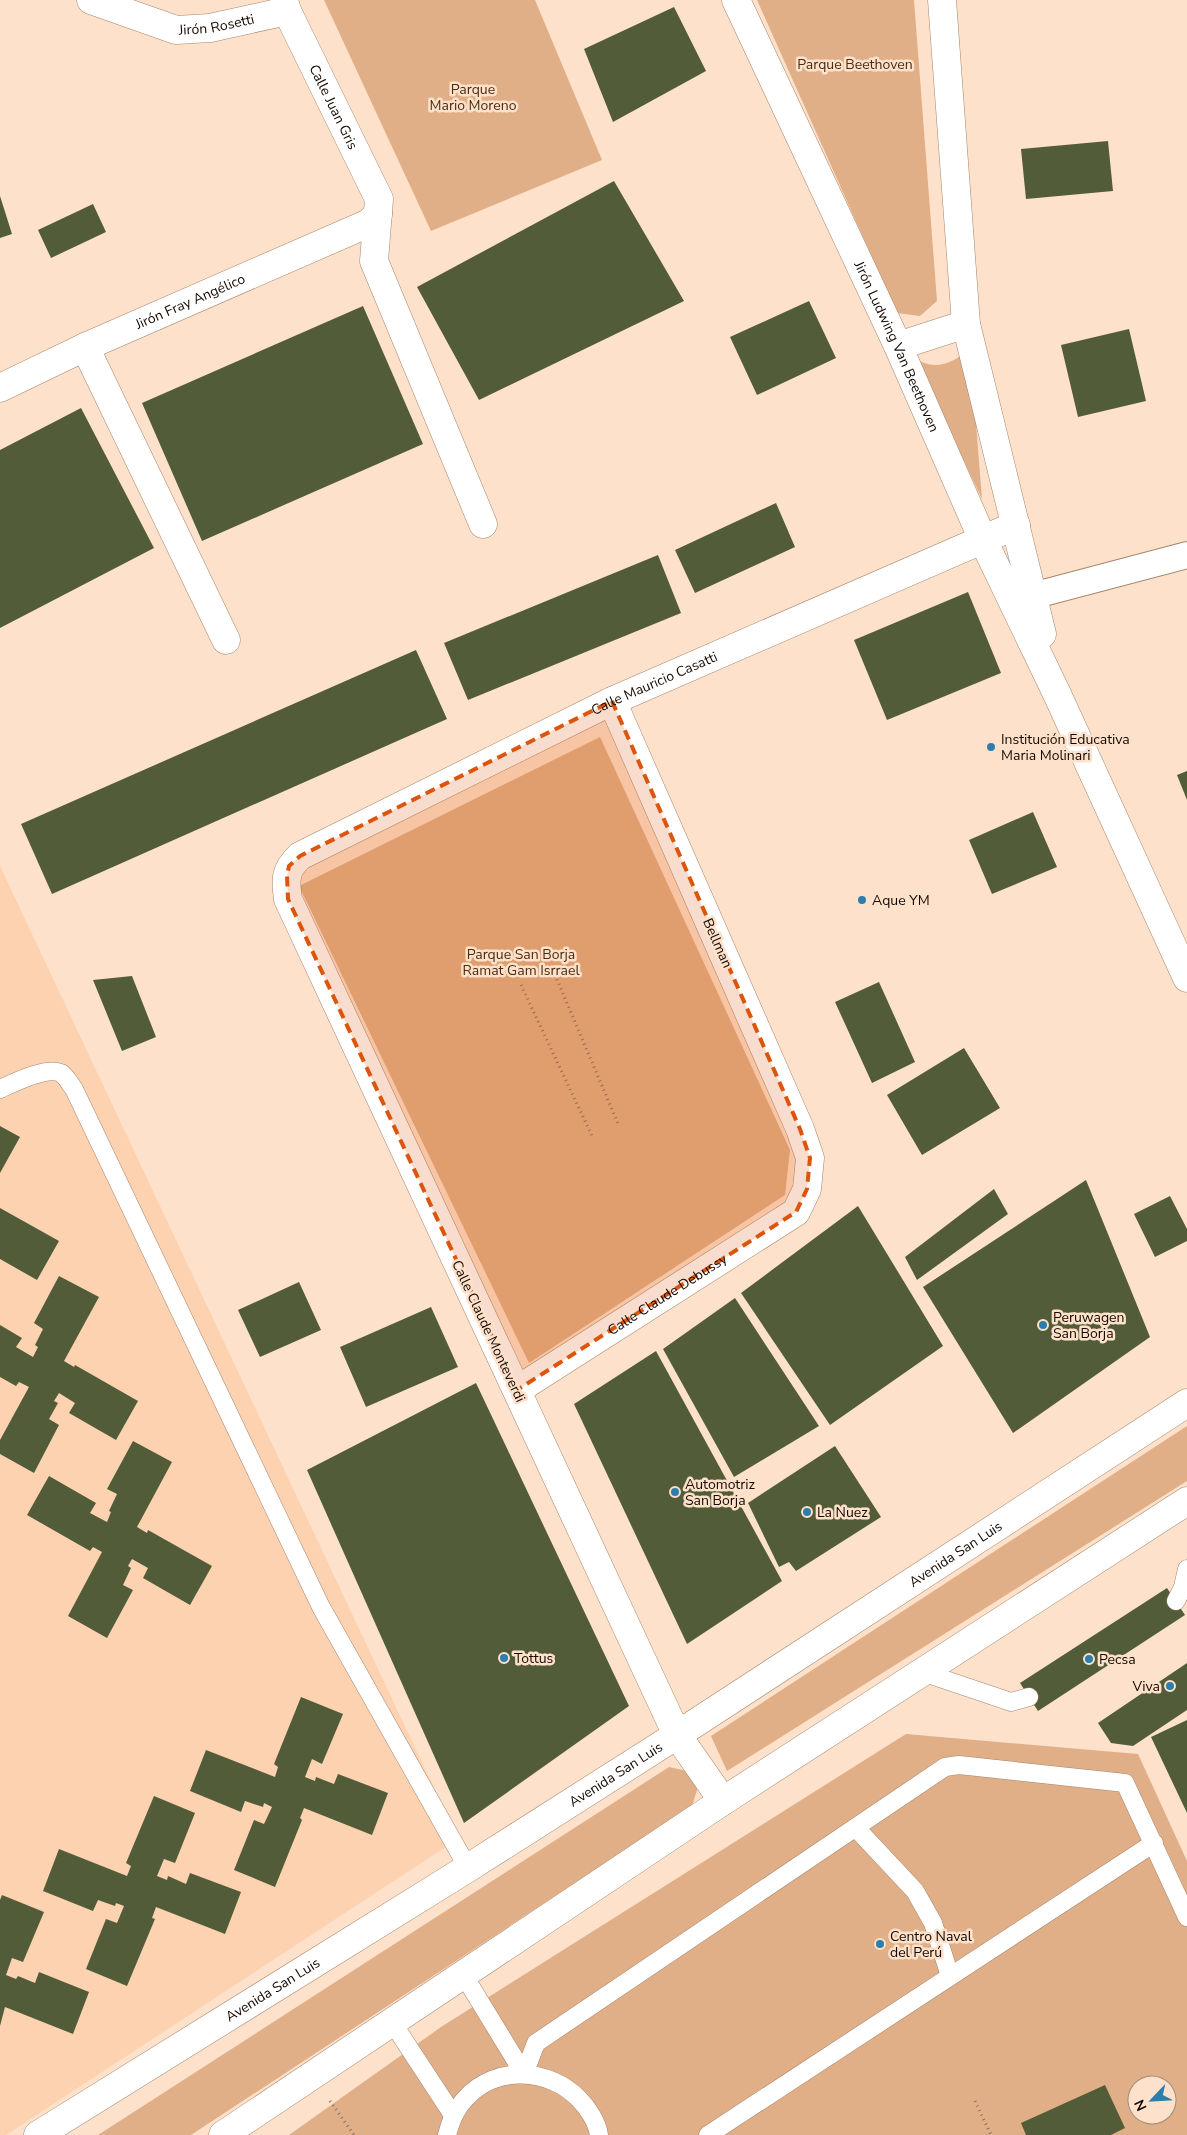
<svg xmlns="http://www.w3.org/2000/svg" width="1187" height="2135" font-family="'Nunito Sans',sans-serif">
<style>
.built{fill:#fcd2b1}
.green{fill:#e1af87;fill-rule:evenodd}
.building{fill:#535c38}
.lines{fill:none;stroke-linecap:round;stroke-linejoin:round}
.service-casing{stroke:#a6856c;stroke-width:19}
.pedestrian-casing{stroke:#a6856c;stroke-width:28}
.minor-casing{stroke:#a6856c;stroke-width:29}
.secondary-casing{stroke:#a6856c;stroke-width:29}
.path{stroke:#847062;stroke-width:3;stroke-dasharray:1 4;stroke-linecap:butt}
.service{stroke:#fff;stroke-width:18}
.pedestrian{stroke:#fff;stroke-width:26}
.minor{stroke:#fff;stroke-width:28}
.secondary{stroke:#fff;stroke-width:28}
.marked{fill:#dd550c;fill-opacity:0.2;stroke:#dd550c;stroke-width:4;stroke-dasharray:10 6;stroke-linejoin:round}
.poi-dot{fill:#2c7eaf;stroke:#fee1ca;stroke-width:2}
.labels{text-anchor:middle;stroke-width:5;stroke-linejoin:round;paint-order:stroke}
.street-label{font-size:14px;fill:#140902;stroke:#fee1ca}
.park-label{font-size:14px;fill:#4a2c11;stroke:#fee1ca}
.poi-label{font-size:14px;fill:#140902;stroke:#fee1ca;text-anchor:start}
</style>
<rect width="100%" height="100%" fill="#fee1ca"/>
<path class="built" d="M 0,866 L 458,1839 L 6,2135 L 0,2135 Z"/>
<path class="green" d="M 324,0 L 535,0 L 602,160 L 431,231 Z
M 757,0 L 914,0 L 937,301 L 920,316 L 897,313 Z
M 970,348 L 982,499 L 915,358 C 934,372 954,363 970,348 Z
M 600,737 L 790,1150 L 785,1195 L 529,1363 L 299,886 Z
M 1187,1426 L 1187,1481 L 727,1771 L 711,1736 Z
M 906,1734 L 1138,1754 L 1187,1861 L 1187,2135 L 289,2135 L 441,2027 ZM 1137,2085 L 1167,2085 L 1167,2115 L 1137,2115 Z
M 669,1767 L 687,1771 L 698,1787 L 692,1806 L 191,2135 L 98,2135 Z"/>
<path class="building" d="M 674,7 L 706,71 L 613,122 L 584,49 Z
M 1108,141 L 1113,191 L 1026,199 L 1021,149 Z
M 614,181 L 684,301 L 479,400 L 417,287 Z
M 0,196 L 12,234 L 0,238 Z
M 93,204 L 106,232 L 51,258 L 38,230 Z
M 809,301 L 836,358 L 757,395 L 730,337 Z
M 363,306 L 423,444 L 202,541 L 142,403 Z
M 1129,329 L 1146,401 L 1078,417 L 1061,345 Z
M 81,408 L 154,548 L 0,628 L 0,450 Z
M 776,503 L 795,547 L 695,593 L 675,550 Z
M 658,555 L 681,613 L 468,700 L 444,643 Z
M 968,592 L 1001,673 L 887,720 L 854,640 Z
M 416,650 L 447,719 L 52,894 L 21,824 Z
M 1187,771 L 1187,800 L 1177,775 Z
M 1033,812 L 1057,867 L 992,894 L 969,840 Z
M 132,976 L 156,1037 L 122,1051 L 93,980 Z
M 879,982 L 915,1062 L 872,1083 L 835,1002 Z
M 964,1048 L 1000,1108 L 922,1155 L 887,1095 Z
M 0,1126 L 20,1137 L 0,1173 Z
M 1086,1180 L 1150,1337 L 1013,1433 L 923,1287 Z
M 994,1189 L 1008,1214 L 917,1280 L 905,1257 Z
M 1170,1196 L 1187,1229 L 1187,1241 L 1155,1257 L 1134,1214 Z
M 858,1206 L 943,1346 L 830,1425 L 741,1293 Z
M 0,1208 L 59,1241 L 37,1280 L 0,1259 Z
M 59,1276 L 99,1297 L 64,1361 L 74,1367 L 75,1365 L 138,1401 L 116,1440 L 69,1413 L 75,1403 L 59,1393 L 54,1401 L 58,1403 L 49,1419 L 59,1425 L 34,1473 L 0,1454 L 0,1440 L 29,1387 L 19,1382 L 16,1386 L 0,1377 L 0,1325 L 22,1338 L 16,1347 L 33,1357 L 38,1347 L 35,1345 L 43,1329 L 34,1323 Z
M 299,1282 L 321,1330 L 260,1357 L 238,1310 Z
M 735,1298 L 819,1426 L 734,1477 L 663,1349 Z
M 431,1307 L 458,1367 L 366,1407 L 340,1347 Z
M 656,1351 L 782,1581 L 687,1644 L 574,1404 Z
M 476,1383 L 629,1706 L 464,1823 L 307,1470 Z
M 133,1441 L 172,1462 L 137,1527 L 147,1533 L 148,1530 L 212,1566 L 190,1605 L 143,1578 L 148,1568 L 132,1559 L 128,1566 L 131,1568 L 123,1585 L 133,1590 L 107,1638 L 68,1616 L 102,1552 L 93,1547 L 90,1551 L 27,1515 L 49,1476 L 96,1503 L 90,1513 L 107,1522 L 111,1512 L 109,1511 L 117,1494 L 107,1489 Z
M 835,1446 L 881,1517 L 796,1571 L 789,1562 L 779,1567 L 748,1503 Z
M 1167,1588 L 1185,1615 L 1038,1711 L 1020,1683 Z
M 1187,1663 L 1187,1710 L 1133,1746 L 1111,1743 L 1098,1723 Z
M 301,1697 L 343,1714 L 322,1764 L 312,1759 L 305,1777 L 315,1781 L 316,1777 L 334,1784 L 338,1774 L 388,1793 L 372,1835 L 304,1808 L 300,1818 L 302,1820 L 275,1887 L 234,1870 L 254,1820 L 264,1824 L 272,1807 L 264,1803 L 263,1807 L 245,1801 L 241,1812 L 190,1791 L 206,1750 L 275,1777 L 278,1767 L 274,1764 Z
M 1187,1720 L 1187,1813 L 1151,1737 Z
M 154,1796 L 195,1813 L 175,1863 L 164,1859 L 157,1876 L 167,1880 L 168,1876 L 186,1884 L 190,1873 L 241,1892 L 225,1934 L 156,1907 L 152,1918 L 155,1919 L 127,1986 L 86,1969 L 106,1919 L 117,1923 L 124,1906 L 116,1903 L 115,1906 L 98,1900 L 93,1911 L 43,1891 L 59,1849 L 127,1876 L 131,1866 L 126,1863 Z
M 2,1895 L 44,1912 L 23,1962 L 12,1958 L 6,1975 L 16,1979 L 18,1976 L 35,1983 L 39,1972 L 89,1992 L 73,2034 L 5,2007 L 0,2026 L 0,1900 Z
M 1105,2085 L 1125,2128 L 1111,2135 L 1026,2135 L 1021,2123 Z"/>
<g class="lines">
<defs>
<path id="service" d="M 0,1089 C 13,1083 47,1066 61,1073 C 66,1076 70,1084 74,1089 L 321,1607 L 468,1868
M 1176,1601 L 1183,1587 L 1187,1569
M 922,1672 L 1011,1702 L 1029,1697
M 856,1828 L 915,1891 L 933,1923 L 950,1976
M 463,1974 L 524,2074
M 392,2022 L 453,2115
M 524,2074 L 536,2043 L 945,1767 L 959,1765 L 1125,1783 L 1187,1917
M 447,2135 C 451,2121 455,2109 466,2098 C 496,2065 549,2068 579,2099 C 588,2108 597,2122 599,2135
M 708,2135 L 1154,1843"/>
<path id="pedestrian" d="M 1032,596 L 1187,555"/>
<g id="minor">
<path id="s1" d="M 91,0 L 176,30 L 210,28 L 287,11"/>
<path id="s2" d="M 284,0 L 287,11 L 379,199 L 374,261 L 483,524"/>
<path id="s3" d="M 736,0 L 898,346 L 983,540 L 1057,694 L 1187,978"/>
<path d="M 942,0 L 966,324 L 1042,634"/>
<path d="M 898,346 L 966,324"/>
<path d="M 85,347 L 226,640"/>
<path id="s4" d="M 0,388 L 85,347 L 369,223 L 378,214"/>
<path id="s5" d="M 517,1390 L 796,1212 L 807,1189 L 810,1158 L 800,1129 L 612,701"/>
<path id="s6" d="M 723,1801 L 677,1735 L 288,899 C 285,879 285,870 300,856 L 612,701 L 1016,525"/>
</g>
<g id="secondary">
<path id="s7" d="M 38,2135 L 468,1868 L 677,1735 L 1187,1403"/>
<path d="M 223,2135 L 723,1801 L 1187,1501"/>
</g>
</defs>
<use href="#service" class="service-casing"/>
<use href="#pedestrian" class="pedestrian-casing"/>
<use href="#minor" class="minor-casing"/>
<use href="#secondary" class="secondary-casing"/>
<path class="path" d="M 553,970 L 619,1126
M 521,985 L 593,1138
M 330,2101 L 354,2135
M 975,2101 L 991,2135"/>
<use href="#service" class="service"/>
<use href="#pedestrian" class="pedestrian"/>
<use href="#minor" class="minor"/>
<use href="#secondary" class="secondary"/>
</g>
<path class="marked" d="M 612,701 L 800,1129 L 810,1158 L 807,1189 L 796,1212 L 517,1390 L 288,899 L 287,876 L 289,866 L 300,856 Z"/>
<g class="poi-dot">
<circle cx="991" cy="747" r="5"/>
<circle cx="862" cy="900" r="5"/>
<circle cx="1043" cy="1325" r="5"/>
<circle cx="675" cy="1492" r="5"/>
<circle cx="807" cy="1512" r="5"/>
<circle cx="504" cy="1658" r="5"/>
<circle cx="1089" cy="1659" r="5"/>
<circle cx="1170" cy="1686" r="5"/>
<circle cx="880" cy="1944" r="5"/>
</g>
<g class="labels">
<g class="street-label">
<text dy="5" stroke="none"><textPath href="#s1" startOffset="131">Jirón Rosetti</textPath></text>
<text dy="5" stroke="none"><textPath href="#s2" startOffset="118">Calle Juan Gris</textPath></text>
<text dy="5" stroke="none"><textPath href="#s4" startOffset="209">Jirón Fray Angélico</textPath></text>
<text dy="5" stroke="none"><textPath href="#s3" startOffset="382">Jirón Ludwing Van Beethoven</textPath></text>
<text dy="5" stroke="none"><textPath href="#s6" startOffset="1444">Calle Mauricio Casatti</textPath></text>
<text transform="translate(718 943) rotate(66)" y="5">Bellman</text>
<text dy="5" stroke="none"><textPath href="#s5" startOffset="178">Calle Claude Debussy</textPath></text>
<text transform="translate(489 1331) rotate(65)" y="5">Calle Claude Monteverdi</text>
<text dy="5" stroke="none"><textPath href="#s7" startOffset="1086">Avenida San Luis</textPath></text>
<text dy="5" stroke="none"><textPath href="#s7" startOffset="681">Avenida San Luis</textPath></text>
<text dy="5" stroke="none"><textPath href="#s7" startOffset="276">Avenida San Luis</textPath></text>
</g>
<g class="park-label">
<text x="855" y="69">Parque Beethoven</text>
<text x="473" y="94">Parque<tspan x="473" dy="16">Mario Moreno</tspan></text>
<text x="521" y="959">Parque San Borja<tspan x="521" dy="16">Ramat Gam Isrrael</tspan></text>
</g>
<g class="poi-label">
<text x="1001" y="744">Institución Educativa<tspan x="1001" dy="16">Maria Molinari</tspan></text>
<text x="872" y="905">Aque YM</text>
<text x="1053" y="1322">Peruwagen<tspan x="1053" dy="16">San Borja</tspan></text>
<text x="685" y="1489">Automotriz<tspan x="685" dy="16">San Borja</tspan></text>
<text x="817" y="1517">La Nuez</text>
<text x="514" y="1663">Tottus</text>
<text x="1099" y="1664">Pecsa</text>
<text x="1160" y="1691" text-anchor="end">Viva</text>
<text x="890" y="1941">Centro Naval<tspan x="890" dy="16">del Perú</tspan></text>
</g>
</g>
<g transform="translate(1152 2100) rotate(245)"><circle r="24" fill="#fee1ca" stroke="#a08b7a"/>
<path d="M0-4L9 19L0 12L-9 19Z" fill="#2c7eaf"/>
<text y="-8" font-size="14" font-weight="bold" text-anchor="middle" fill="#140902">N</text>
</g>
</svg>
